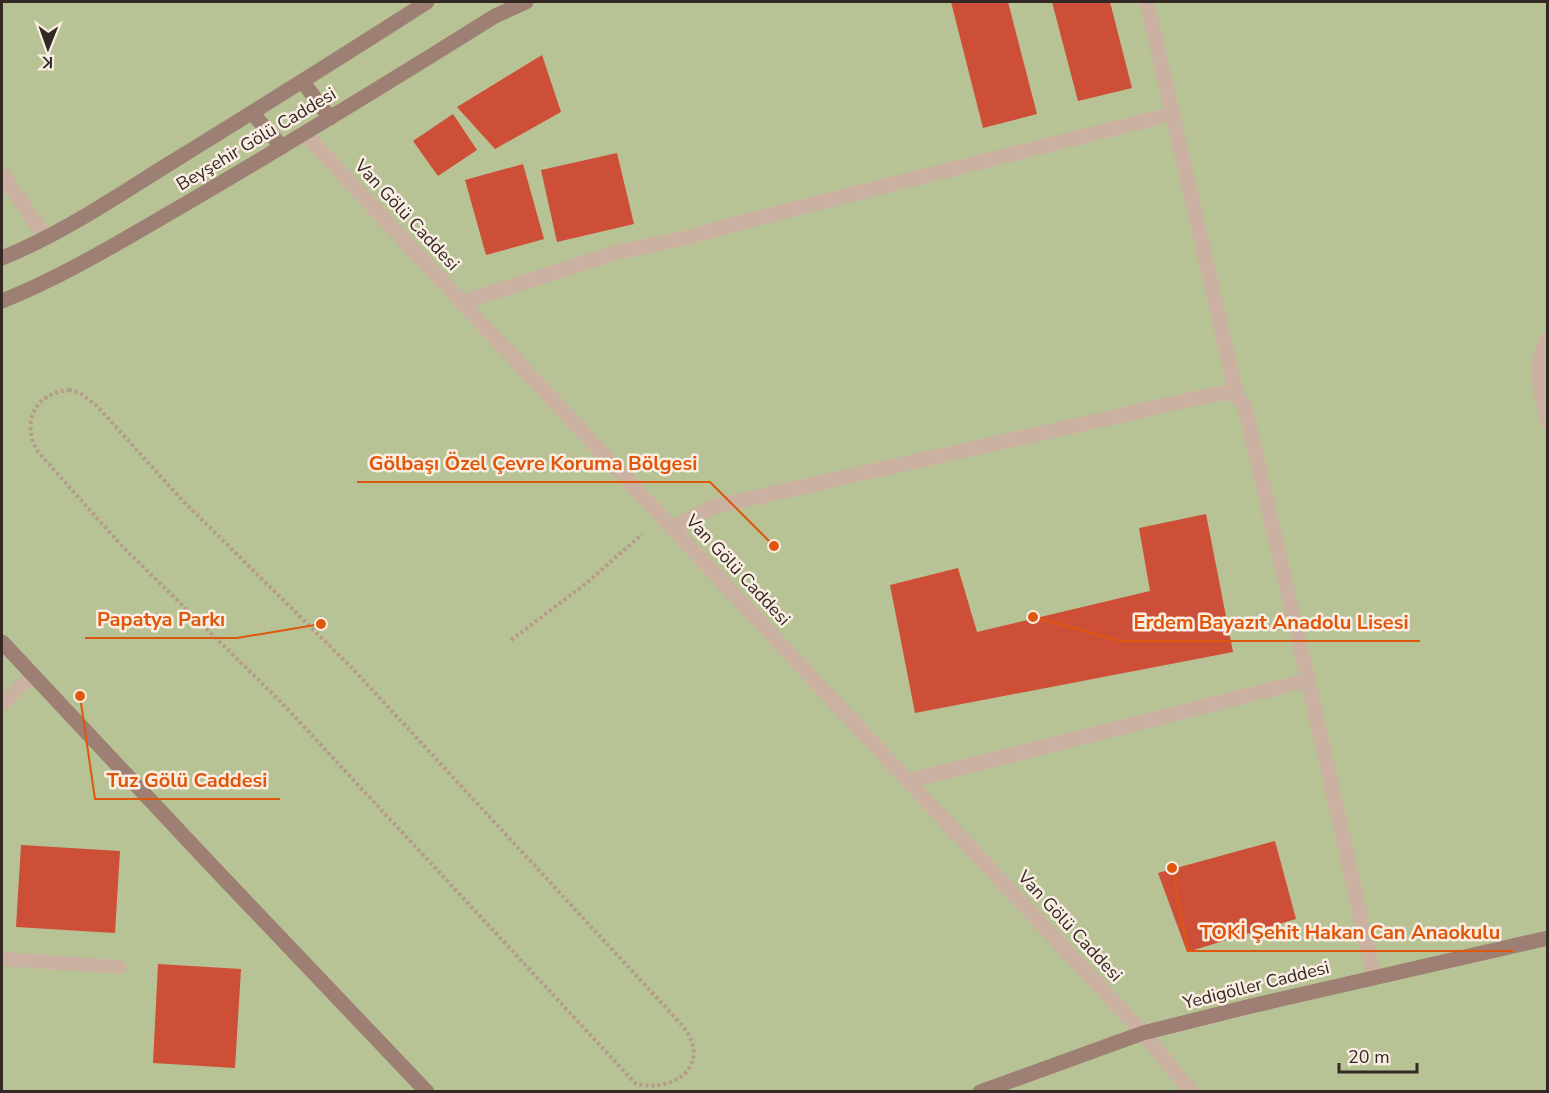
<svg xmlns="http://www.w3.org/2000/svg" width="1549" height="1093" font-family="'Nunito Sans',sans-serif">
<style>
.green{fill:#b7c295}
.building{fill:#ce4f38}
.lines{fill:none;stroke-linecap:round;stroke-linejoin:round}
.path{stroke:#b69a8c;stroke-width:4;stroke-dasharray:3 3;stroke-linecap:butt}
.lane{stroke:#cbb1a1;stroke-width:14}
.street{stroke:#cbb1a1;stroke-width:15}
.secondary{stroke:#9e7f73;stroke-width:15}
.labels{text-anchor:middle;stroke-width:5;stroke-linejoin:round;paint-order:stroke}
.street-label{font-size:18px;fill:#342825;stroke:#faede2}
.leader{fill:none;stroke:#df570d;stroke-width:2}
.callout-dot{fill:#df570d;stroke:#faede2;stroke-width:2}
.callout-label{font-size:20px;text-anchor:middle;font-weight:bold;fill:#df570d;stroke:#faede2;stroke-width:5;stroke-linejoin:round;paint-order:stroke}
</style>
<rect width="100%" height="100%" fill="#f2e2d6"/>
<path class="green" d="M 2,2 L 1547,2 L 1547,1091 L 2,1092 Z"/>
<path class="building" d="M 951,2 L 1008,2 L 1037,114 L 983,128 Z
M 1052,2 L 1110,2 L 1132,88 L 1078,101 Z
M 542,55 L 561,112 L 495,149 L 457,107 Z
M 453,114 L 477,150 L 438,176 L 413,141 Z
M 617,153 L 634,224 L 557,242 L 541,170 Z
M 523,164 L 544,239 L 486,255 L 465,180 Z
M 1206,514 L 1233,652 L 915,713 L 890,585 L 958,568 L 977,632 L 1150,591 L 1139,528 Z
M 1275,841 L 1296,919 L 1187,952 L 1158,873 Z
M 21,845 L 120,851 L 115,933 L 16,927 Z
M 158,964 L 241,969 L 235,1068 L 153,1063 Z"/>
<g class="lines">
<path class="path" d="M 69,390 L 80,393 L 97,406 L 181,499 L 352,668 L 681,1024 C 713,1061 680,1093 636,1084 L 281,702 L 122,546 L 38,452 C 21,423 34,393 69,390 Z
M 511,640 L 588,582 L 642,534"/>
<path class="lane" d="M 2,704 L 33,675
M 2,959 L 120,967"/>
<path class="street" d="M 1147,2 L 1237,397 L 1243,404 L 1247,416 L 1308,680 L 1374,977
M 305,134 L 1143,1033 L 1191,1092
M 2,174 L 46,238
M 462,302 L 618,252 L 681,239 L 773,214 L 1172,114
M 1548,339 C 1531,362 1542,398 1548,423
M 672,528 L 712,507 L 1216,394 L 1227,393 L 1237,397
M 908,781 L 1308,680"/>
<path class="secondary" d="M 302,81 L 330,118
M 252,113 L 282,147
M 2,258 C 62,234 117,196 172,162 C 258,109 343,56 427,2
M 2,301 C 67,275 126,238 187,203 C 291,142 393,80 495,16 L 526,2
M 2,642 L 212,866 L 427,1092
M 980,1092 L 1143,1033 L 1251,1006 L 1548,938"/>
</g>
<g class="labels">
<g class="street-label">
<text transform="translate(256 139) rotate(-31)" y="6">Beyşehir Gölü Caddesi</text>
<text transform="translate(407 215) rotate(47)" y="6">Van Gölü Caddesi</text>
<text transform="translate(738 570) rotate(47)" y="6">Van Gölü Caddesi</text>
<text transform="translate(1070 926) rotate(47)" y="6">Van Gölü Caddesi</text>
<text transform="translate(1256 985) rotate(-14)" y="6">Yedigöller Caddesi</text>
</g>
</g>
<path class="leader" d="M774 546L710 482H357M321 624L237 638H85M1033 617L1121 641H1420M80 696L95 799H280M1172 868L1188 951H1513"/>
<g class="callout-dot">
<circle cx="774" cy="546" r="6"/>
<circle cx="321" cy="624" r="6"/>
<circle cx="1033" cy="617" r="6"/>
<circle cx="80" cy="696" r="6"/>
<circle cx="1172" cy="868" r="6"/>
</g>
<g class="callout-label">
<text x="533" y="470">Gölbaşı Özel Çevre Koruma Bölgesi</text>
<text x="161" y="626">Papatya Parkı</text>
<text x="1271" y="629">Erdem Bayazıt Anadolu Lisesi</text>
<text x="187" y="787">Tuz Gölü Caddesi</text>
<text x="1350" y="939">TOKİ Şehit Hakan Can Anaokulu</text>
</g>
<rect width="1549" height="1093" fill="none" stroke="#342825" stroke-width="6"/>
<g transform="translate(48 48) rotate(181)" stroke="#faede2" stroke-width="4.5" paint-order="stroke">
<path d="M0-4.5L10 22L0 15L-10 22Z" fill="#342825"/>
<text y="-9" font-size="16" font-weight="bold" text-anchor="middle" fill="#342825">K</text>
</g>
<path d="M1339 1063v9h78v-9" fill="none" stroke="#342825" stroke-width="3"/>
<text x="1348" y="1063" font-size="18" fill="#342825" stroke="#faede2" stroke-width="4.5" paint-order="stroke">20 m</text>
</svg>
